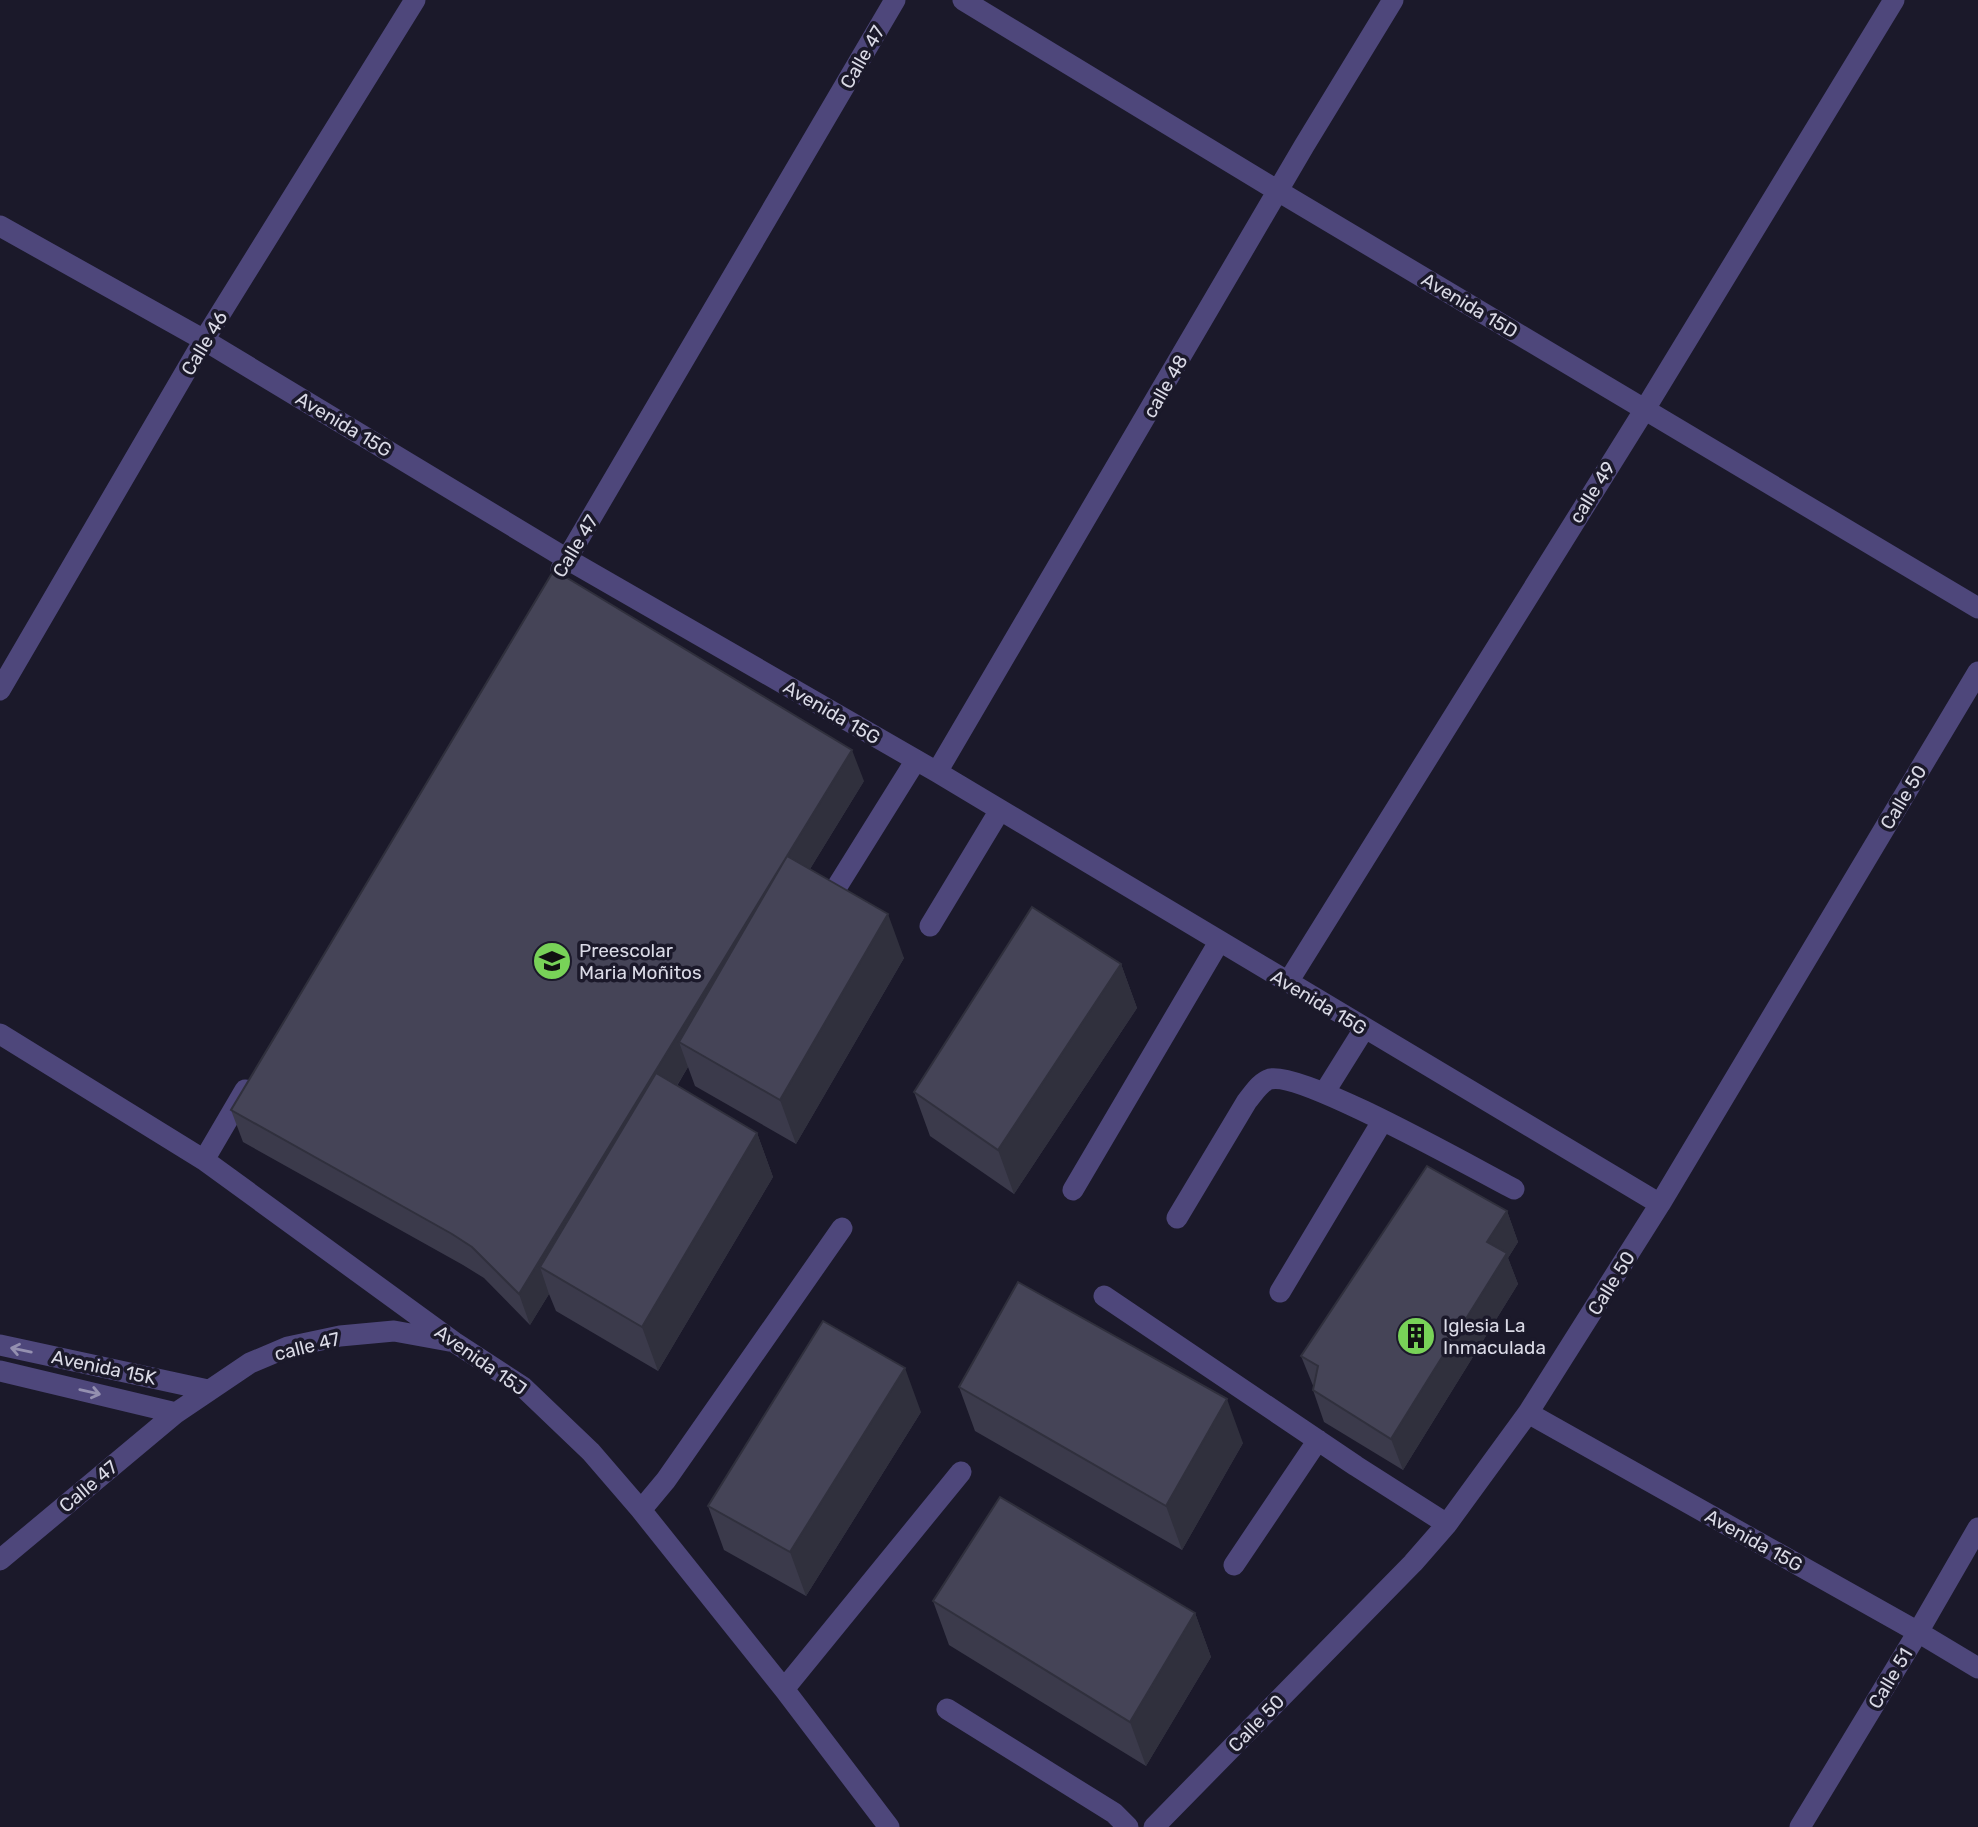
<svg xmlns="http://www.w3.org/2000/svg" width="1978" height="1827" font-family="Rubik,sans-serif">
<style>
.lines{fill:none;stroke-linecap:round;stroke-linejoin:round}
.minor{stroke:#4e477b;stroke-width:21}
.wall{fill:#3b3a4b}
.shaded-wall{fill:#30303d}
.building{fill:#454457;stroke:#30303d;stroke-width:2}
.oneway{stroke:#9490b0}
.labels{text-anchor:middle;stroke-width:7;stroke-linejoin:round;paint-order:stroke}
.street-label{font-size:19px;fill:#dadae6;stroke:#1b192a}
.poi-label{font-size:19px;fill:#dadae6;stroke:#1b192a;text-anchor:start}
</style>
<rect width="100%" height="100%" fill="#1b192a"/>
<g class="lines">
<path class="minor" d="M 963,0 L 1278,191 L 1978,608
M 0,226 L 204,340 L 567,559 L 937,772 L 1660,1204
M 561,569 L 895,0
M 0,690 L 204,340 L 415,0
M 937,772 L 1304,146 L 1393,0
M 838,885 L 916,760
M 930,926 L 1000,810
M 1288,982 L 1645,409 L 1894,0
M 0,1034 L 204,1160 L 454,1342 L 523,1387 L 591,1452 L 641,1510 L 784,1689 L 889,1827
M 1324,1093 L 1364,1029
M 204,1160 L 245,1090
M 1073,1190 L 1219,942
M 1177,1218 L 1247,1101 C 1253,1094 1260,1082 1270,1079 C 1303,1071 1475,1169 1514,1189
M 1280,1292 L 1383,1120
M 1104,1296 L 1356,1466 L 1447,1524
M 0,1345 L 208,1390
M 0,1371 L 176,1413
M 1528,1413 L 1918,1632 L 1978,1668
M 641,1510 L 666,1480 L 842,1228
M 0,1560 L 176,1413 L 250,1363 L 288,1347 L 340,1336 L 394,1331 L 449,1341
M 1234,1565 L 1318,1440
M 784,1689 L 961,1472
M 947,1709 L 1114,1813 L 1128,1827
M 1154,1827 L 1413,1563 L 1447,1524 L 1528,1413 L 1660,1204 L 1978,672
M 1800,1827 L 1918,1632 L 1978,1528"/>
</g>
<path class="wall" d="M 864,781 L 810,869 L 904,958 L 796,1144 L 695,1086 L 688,1067 L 677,1086 L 757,1133 L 773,1177 L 658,1371 L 556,1311 L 549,1294 L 530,1325 L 484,1278 L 463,1265 L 243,1142 L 231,1110 Z
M 1121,964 L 1137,1008 L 1014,1194 L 930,1136 L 914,1092 Z
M 1507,1211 L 1518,1242 L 1508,1258 L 1518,1284 L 1403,1470 L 1324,1422 L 1313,1390 L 1314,1388 L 1301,1356 Z
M 959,1387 L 1243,1443 L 1182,1550 L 975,1431 Z
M 921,1412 L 806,1596 L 724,1550 L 708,1506 Z
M 933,1601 L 1195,1613 L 1211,1657 L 1146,1766 L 949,1645 Z"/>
<path class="shaded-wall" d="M 852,750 L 864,781 L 697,1053 L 679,1042 L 688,1067 L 559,1278 L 540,1267 L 549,1294 L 530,1325 L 519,1294 Z
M 888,914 L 904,958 L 796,1144 L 780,1100 Z
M 1121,964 L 1137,1008 L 1014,1194 L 998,1150 Z
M 757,1133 L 773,1177 L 658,1371 L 642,1327 Z
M 1507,1211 L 1518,1242 L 1508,1258 L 1518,1284 L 1403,1470 L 1391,1439 L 1487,1242 Z
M 905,1368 L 921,1412 L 806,1596 L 790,1552 Z
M 1227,1399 L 1243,1443 L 1182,1550 L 1166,1506 Z
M 1195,1613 L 1211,1657 L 1146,1766 L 1130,1722 Z"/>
<path class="building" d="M 554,570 L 852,750 L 519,1294 L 472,1247 L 452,1234 L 231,1110 Z
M 787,856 L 888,914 L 780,1100 L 679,1042 Z
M 1032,907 L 1121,964 L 998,1150 L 914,1092 Z
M 656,1073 L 757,1133 L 642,1327 L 540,1267 Z
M 1427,1166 L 1507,1211 L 1487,1242 L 1507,1253 L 1391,1439 L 1313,1390 L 1318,1366 L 1301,1356 Z
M 1018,1282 L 1227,1399 L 1166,1506 L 959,1387 Z
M 823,1321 L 905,1368 L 790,1552 L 708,1506 Z
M 1000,1497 L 1195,1613 L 1130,1722 L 933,1601 Z"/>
<defs><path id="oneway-shaft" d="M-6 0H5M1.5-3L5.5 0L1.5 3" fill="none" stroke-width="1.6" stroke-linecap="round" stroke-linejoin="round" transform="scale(1.75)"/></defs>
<g class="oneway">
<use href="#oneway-shaft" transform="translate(21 1350) rotate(-168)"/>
<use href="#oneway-shaft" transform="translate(90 1392) rotate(13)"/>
</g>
<defs>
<symbol id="school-disc" viewBox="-11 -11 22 22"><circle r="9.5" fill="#78d258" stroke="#1b192a"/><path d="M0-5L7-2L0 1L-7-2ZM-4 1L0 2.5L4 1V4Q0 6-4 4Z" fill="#111"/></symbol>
<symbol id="building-disc" viewBox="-11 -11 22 22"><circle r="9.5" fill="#78d258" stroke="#1b192a"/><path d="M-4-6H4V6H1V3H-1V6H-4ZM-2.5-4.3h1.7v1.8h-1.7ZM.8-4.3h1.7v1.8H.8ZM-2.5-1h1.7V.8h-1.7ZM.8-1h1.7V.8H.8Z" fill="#111"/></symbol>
</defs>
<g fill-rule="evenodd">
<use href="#school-disc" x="530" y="939" width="44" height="44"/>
<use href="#building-disc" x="1394" y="1314" width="44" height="44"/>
</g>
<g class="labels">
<g class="street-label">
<text transform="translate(862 57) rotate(-60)" y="7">Calle 47</text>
<text transform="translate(1470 305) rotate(31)" y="7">Avenida 15D</text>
<text transform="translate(204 343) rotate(-59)" y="7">Calle 46</text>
<text transform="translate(1165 386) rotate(-60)" y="7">calle 48</text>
<text transform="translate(344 424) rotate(31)" y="7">Avenida 15G</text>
<text transform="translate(1592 492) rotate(-58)" y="7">calle 49</text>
<text transform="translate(575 546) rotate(-59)" y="7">Calle 47</text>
<text transform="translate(832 712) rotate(30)" y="7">Avenida 15G</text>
<text transform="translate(1903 797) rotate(-59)" y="7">Calle 50</text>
<text transform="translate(1319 1002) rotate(31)" y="7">Avenida 15G</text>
<text transform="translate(1611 1283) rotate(-58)" y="7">Calle 50</text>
<text transform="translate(307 1346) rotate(-14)" y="7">calle 47</text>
<text transform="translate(481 1360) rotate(35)" y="7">Avenida 15J</text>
<text transform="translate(104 1367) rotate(12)" y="7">Avenida 15K</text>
<text transform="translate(88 1486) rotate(-40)" y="7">Calle 47</text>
<text transform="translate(1754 1540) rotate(29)" y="7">Avenida 15G</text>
<text transform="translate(1890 1678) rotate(-59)" y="7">Calle 51</text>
<text transform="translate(1256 1723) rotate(-46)" y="7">Calle 50</text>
</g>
<g class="poi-label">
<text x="579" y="957">Preescolar<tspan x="579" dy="22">Maria Moñitos</tspan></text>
<text x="1443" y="1332">Iglesia La<tspan x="1443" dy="22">Inmaculada</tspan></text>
</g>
</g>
</svg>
